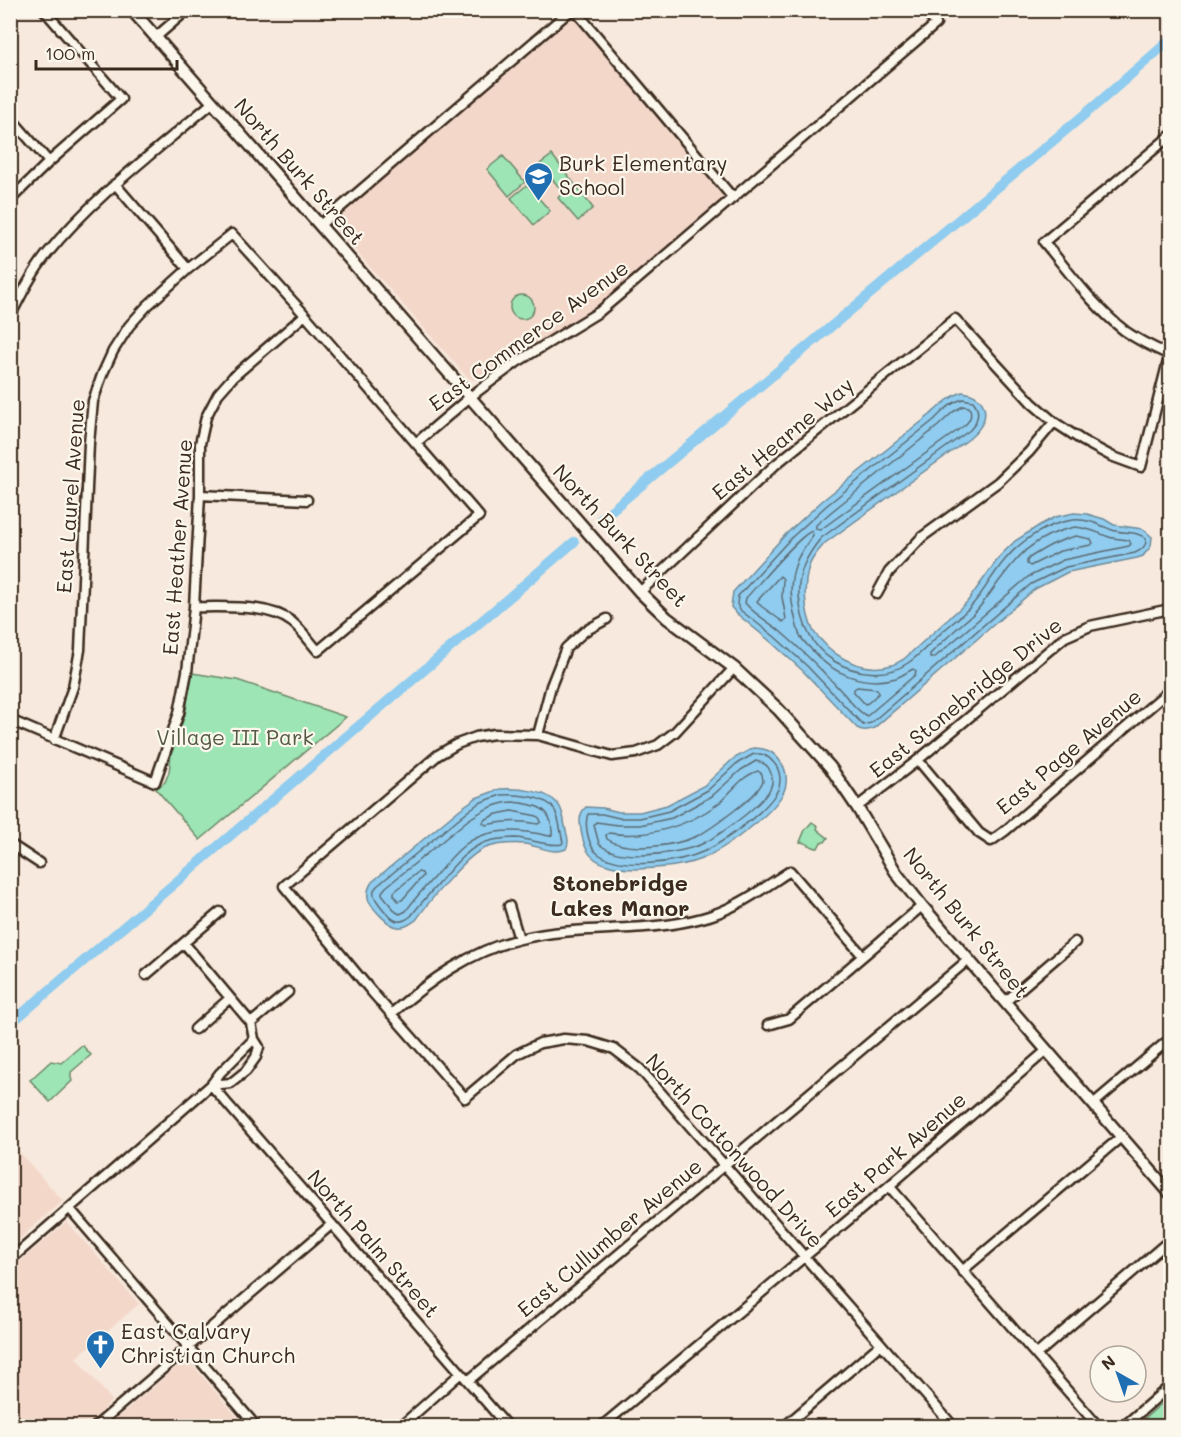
<svg xmlns="http://www.w3.org/2000/svg" width="1181" height="1437" font-family="Mali,sans-serif">
<style>
.built{fill:#f3d8ca}
.green{fill:#9de5b4;stroke:#6c8869;stroke-width:1.5}
.water{fill:#8fccef;stroke:#6d8b9b;stroke-width:1.5}
.lines{fill:none;stroke-linecap:round;stroke-linejoin:round}
.shore{stroke:#5d6b72;stroke-width:1.5}
.canal{stroke:#8fccef;stroke-width:10}
.street-casing{stroke:#3b2a1e;stroke-width:13}
.secondary-casing{stroke:#3b2a1e;stroke-width:15}
.primary-casing{stroke:#3b2a1e;stroke-width:16}
.street{stroke:#fbf7ec;stroke-width:8}
.secondary{stroke:#fbf7ec;stroke-width:10}
.primary{stroke:#fcdcac;stroke-width:12}
.labels{text-anchor:middle;stroke-width:4.5;stroke-linejoin:round;paint-order:stroke}
.poi-label{font-size:21px;fill:#3b2a1e;stroke:#fbf7ec;text-anchor:start}
.street-label{font-size:21px;fill:#3b2a1e;stroke:#fbf7ec}
.park-label{font-size:21px;fill:#545944;stroke:#fbf7ec}
.neighbourhood-label{font-size:22px;font-weight:bold;fill:#3b2a1e;stroke:#fbf7ec}
</style>
<rect width="100%" height="100%" fill="#f7e9dd"/>
<filter id="ink" filterUnits="userSpaceOnUse"><feTurbulence type="fractalNoise" baseFrequency=".0167" numOctaves="2"/><feDisplacementMap in="SourceGraphic" scale="12" xChannelSelector="R" yChannelSelector="G"/><feConvolveMatrix kernelMatrix="1 2 1 2 8 2 1 2 1" color-interpolation-filters="sRGB"/></filter>
<g filter="url(#ink)">
<path class="built" d="M 572,19 L 575,20 L 580,24 L 721,191 L 723,196 L 719,202 L 605,299 L 583,316 L 520,351 L 481,380 L 473,380 L 467,377 L 338,231 L 337,221 L 342,213 L 567,20 Z
M 10,1142 L 63,1201 L 11,1246 L 10,1246 Z
M 66,1222 L 70,1225 L 139,1304 L 76,1358 L 112,1400 L 99,1415 L 86,1426 L 24,1426 L 11,1411 L 11,1269 Z
M 186,1361 L 190,1362 L 245,1426 L 102,1426 L 123,1413 L 182,1362 Z"/>
<path class="green" d="M 552,155 L 593,208 L 578,221 L 558,198 L 563,192 L 540,164 Z
M 503,156 L 525,182 L 509,196 L 487,169 Z
M 527,185 L 550,211 L 534,225 L 511,198 Z
M510 307a12 12 0 1 1 24 0a12 12 0 1 1-24 0Z
M 192,673 L 237,680 L 346,717 L 200,840 L 156,789 L 165,782 L 169,772 L 171,755 L 185,714 Z
M 812,822 L 818,826 L 817,829 L 828,838 L 825,842 L 821,842 L 818,848 C 811,848 807,842 800,842 L 805,830 Z
M 82,1045 L 91,1055 L 71,1072 L 71,1078 L 72,1081 L 50,1102 L 30,1080 L 51,1061 L 61,1063 Z
M 1170,1396 L 1170,1426 L 1134,1426 L 1137,1425 Z"/>
<path class="water" d="M 962,392 C 982,394 991,410 980,427 C 975,436 966,441 958,447 L 825,543 C 818,551 810,560 808,570 C 803,588 805,613 813,630 C 814,633 818,637 821,640 C 838,660 866,673 892,665 C 896,664 900,661 904,659 L 967,602 L 1000,556 L 1015,541 L 1040,525 L 1055,517 L 1074,513 L 1087,514 L 1104,519 L 1114,525 L 1143,529 L 1152,537 L 1151,546 L 1143,556 L 1137,558 L 1068,572 L 1035,589 L 874,728 C 867,731 863,731 857,728 L 803,671 L 771,642 L 736,613 L 731,607 L 733,592 L 786,534 L 822,501 L 930,415 C 940,406 949,397 962,392 Z
M 753,748 C 765,748 773,751 780,761 C 788,771 788,785 782,795 C 771,815 728,846 708,856 C 686,867 660,868 636,869 C 621,869 595,866 587,850 C 583,843 578,822 581,815 C 581,812 584,809 586,807 L 603,808 L 619,812 L 640,812 L 667,805 L 705,785 L 733,759 Z
M 500,789 C 517,788 547,790 558,804 C 563,810 564,819 565,827 C 567,835 570,842 566,849 C 553,855 539,846 525,844 C 512,843 496,844 483,849 C 465,857 428,903 416,920 C 410,924 405,928 398,927 C 388,926 373,909 369,901 C 366,894 368,888 372,882 L 460,809 L 476,798 Z"/>
<g class="lines">
<path class="shore" d="M 963,399 L 973,401 C 981,411 978,421 970,430 L 821,538 C 807,555 797,573 799,596 C 801,622 811,647 834,661 C 855,674 886,678 908,663 C 920,655 930,643 941,633 C 951,624 963,615 972,605 C 984,592 992,575 1004,561 C 1020,541 1047,523 1073,520 C 1087,518 1099,525 1112,530 C 1123,534 1137,530 1146,539 C 1147,546 1142,550 1135,553 L 1066,567 L 1031,584 L 871,723 L 863,725 L 807,666 L 775,637 L 740,610 L 737,604 L 738,596 L 791,538 L 826,506 L 934,420 C 943,411 951,402 963,399 Z
M 963,406 L 969,407 C 973,414 970,420 965,425 L 820,530 L 816,529 L 816,525 L 831,512 L 938,426 L 953,412 Z
M 1075,527 C 1090,528 1095,532 1109,537 C 1115,539 1122,539 1129,540 L 1131,544 L 1129,546 L 1063,560 L 1028,577 L 934,658 L 930,658 L 930,654 C 941,643 953,632 964,622 C 969,618 974,614 978,609 C 1009,571 1021,538 1075,527 Z
M 812,531 L 813,535 C 807,544 799,553 796,563 C 790,579 790,597 794,613 C 796,621 797,629 800,636 C 803,641 808,646 812,650 C 831,674 866,687 896,678 C 902,676 907,672 913,669 L 916,671 L 915,675 L 867,716 C 858,712 850,701 844,694 C 824,672 803,651 781,632 C 769,622 755,615 745,603 L 746,598 C 758,585 799,535 812,531 Z
M 1076,536 L 1091,539 L 1093,543 L 1091,545 L 1060,551 L 1030,566 L 1027,564 L 1027,561 L 1029,558 C 1045,548 1058,540 1076,536 Z
M 780,576 L 783,579 L 782,597 L 786,619 L 783,622 L 761,606 L 757,601 Z
M 857,687 L 877,689 L 879,693 L 868,703 L 865,704 L 854,692 L 854,689 Z
M 754,754 C 763,753 768,756 774,763 C 781,771 782,784 776,793 C 766,811 724,842 705,851 C 679,863 620,871 597,853 C 588,846 584,823 588,814 L 602,814 L 619,818 L 640,818 L 669,811 L 708,790 L 736,764 Z
M 756,761 C 762,762 768,765 770,771 C 773,777 773,783 770,789 C 761,806 720,835 702,844 C 684,852 663,854 643,855 C 628,855 612,855 599,844 L 594,825 L 596,822 L 618,825 L 640,825 L 672,818 L 712,796 L 741,770 Z
M 758,771 L 762,774 L 763,781 C 758,793 745,802 735,810 C 723,819 710,830 697,836 C 675,846 627,853 607,839 L 606,835 L 609,833 C 646,839 689,826 719,803 C 732,792 741,776 758,771 Z
M 501,795 C 515,794 546,796 554,809 C 560,818 560,832 563,842 L 562,844 C 550,847 530,839 516,838 C 504,838 490,839 479,845 C 462,854 451,869 438,884 C 429,894 419,905 411,916 C 407,919 403,922 397,921 C 391,920 376,902 374,895 C 373,890 374,890 377,886 L 464,814 L 479,803 Z
M 513,802 C 537,805 553,807 552,835 L 549,836 C 520,829 485,826 461,848 C 452,856 444,866 436,875 C 425,887 415,898 406,911 L 400,914 L 396,912 L 382,894 L 382,892 L 386,887 L 468,820 C 483,810 495,803 513,802 Z
M 512,811 L 537,816 L 540,819 L 541,822 L 538,824 C 521,820 503,821 486,825 L 483,823 L 484,820 L 497,814 Z
M 418,872 L 422,873 L 423,876 L 402,900 L 398,901 L 394,895 L 394,892 Z"/>
<path class="canal" d="M 601,519 L 1097,104 L 1170,40
M 10,1024 L 574,542"/>
<defs>
<path id="street" d="M 575,10 L 733,198
M 10,13 L 13,10
M 156,37 L 187,10
M 10,117 L 49,162
M 115,184 L 188,269
M 10,200 L 49,162 L 121,99 L 44,10
M 320,225 L 571,10
M 10,317 C 21,295 32,273 47,254 C 94,196 156,151 212,103
M 1170,355 C 1154,348 1139,341 1125,331 C 1094,307 1069,272 1044,242 L 1170,136
M 416,443 L 470,397 L 517,362 L 599,312 L 618,296 L 936,24 L 924,10
M 200,495 L 307,500
M 640,592 L 775,465 L 955,319 L 1032,403 L 1054,422 L 1083,441 L 1111,456 L 1141,467 L 1170,353
M 877,594 L 889,572 L 922,537 L 998,482 L 1029,452 L 1054,422
M 734,668 L 675,732 L 658,745 L 636,753 L 612,756 L 538,735 L 494,734 L 476,737 L 457,744 L 438,755 L 284,886 L 372,992 L 465,1098 L 517,1054 L 540,1043 L 564,1039 L 588,1041 L 614,1049 L 640,1069 L 953,1426
M 10,720 L 155,782 L 179,713 L 187,672 L 194,607 L 200,495 L 200,444 L 206,417 L 218,394 L 233,377 L 305,315
M 538,735 L 551,686 L 566,648 L 585,631 L 607,619
M 54,740 L 73,687 L 80,650 L 89,443 L 93,401 L 102,375 L 113,351 L 129,326 L 147,306 L 188,269 L 232,234 L 305,315 L 479,516 L 318,651 C 310,642 302,630 292,622 C 267,603 224,608 194,607
M 918,760 L 979,833 L 991,841 L 1005,831 L 1170,690
M 857,807 L 918,760 L 1065,637 L 1090,626 L 1170,609
M 10,844 L 39,863
M 509,906 L 519,939
M 184,943 L 251,1023 L 254,1039 L 259,1047 L 256,1057 L 246,1071 L 231,1083 L 211,1085 L 220,1073 L 254,1039
M 146,975 L 220,912
M 1005,1002 L 1075,942
M 391,1014 C 429,981 470,951 520,939 C 580,924 643,934 702,918 C 734,910 762,889 790,871 L 863,956
M 251,1023 L 288,992
M 768,1025 L 789,1019 L 922,906
M 195,1029 L 230,998
M 1093,1104 L 1165,1043
M 889,1186 L 1098,1426
M 70,1209 L 256,1426
M 10,1260 L 211,1085 L 507,1426
M 962,1271 L 1121,1137
M 1036,1355 L 1170,1240
M 468,1381 L 968,960
M 96,1426 L 332,1224
M 401,1426 L 461,1373
M 602,1426 L 889,1186 L 1047,1050
M 785,1426 L 881,1344
M 1124,1426 L 1170,1386"/>
<path id="secondary" d="M 132,10 L 640,592 L 667,618 L 734,668 L 778,709 L 830,767 L 857,807 L 897,874 L 922,906 L 1170,1193"/>
<path id="primary" d="M 10,1421 L 13,1426"/>
</defs>
<use href="#street" class="street-casing"/>
<use href="#secondary" class="secondary-casing"/>
<use href="#primary" class="primary-casing"/>
<use href="#street" class="street"/>
<use href="#secondary" class="secondary"/>
<use href="#primary" class="primary"/>
</g>
</g>
<defs>
<symbol id="school-pin" viewBox="-11 -11 22 30"><path d="M0 17L-7.5 6A9.5 9.5 0 1 1 7.5 6Z" fill="#1f6fb2" stroke="#fbf7ec"/><path d="M0-5L7-2L0 1L-7-2ZM-4 1L0 2.5L4 1V4Q0 6-4 4Z" fill="#fff"/></symbol>
<symbol id="church-pin" viewBox="-11 -11 22 30"><path d="M0 17L-7.5 6A9.5 9.5 0 1 1 7.5 6Z" fill="#1f6fb2" stroke="#fbf7ec"/><path d="M-1.2-6h2.4v3.5h3.3v2.4h-3.3V6h-2.4V-.1h-3.3v-2.4h3.3Z" fill="#fff"/></symbol>
</defs>
<g fill-rule="evenodd">
<use href="#school-pin" x="522" y="160" width="33" height="45"/>
<use href="#church-pin" x="84" y="1328" width="33" height="45"/>
</g>
<g class="labels">
<g class="poi-label">
<text x="559" y="171">Burk Elementary<tspan x="559" dy="24">School</tspan></text>
<text x="121" y="1339">East Calvary<tspan x="121" dy="24">Christian Church</tspan></text>
</g>
<g class="street-label">
<text transform="translate(299 172) rotate(49)" y="7">North Burk Street</text>
<text transform="translate(529 336) rotate(-36)" y="7">East Commerce Avenue</text>
<text transform="translate(783 439) rotate(-40)" y="7">East Hearne Way</text>
<text transform="translate(71 496) rotate(-86)" y="7">East Laurel Avenue</text>
<text transform="translate(620 536) rotate(47)" y="7">North Burk Street</text>
<text transform="translate(178 547) rotate(-86)" y="7">East Heather Avenue</text>
<text transform="translate(966 698) rotate(-39)" y="7">East Stonebridge Drive</text>
<text transform="translate(1069 752) rotate(-40)" y="7">East Page Avenue</text>
<text transform="translate(966 923) rotate(51)" y="7">North Burk Street</text>
<text transform="translate(734 1151) rotate(48)" y="7">North Cottonwood Drive</text>
<text transform="translate(896 1155) rotate(-41)" y="7">East Park Avenue</text>
<text transform="translate(610 1238) rotate(-40)" y="7">East Cullumber Avenue</text>
<text transform="translate(373 1244) rotate(49)" y="7">North Palm Street</text>
</g>
<g class="park-label">
<text x="235" y="745">Village III Park</text>
</g>
<g class="neighbourhood-label">
<text x="620" y="891">Stonebridge<tspan x="620" dy="25">Lakes Manor</tspan></text>
</g>
</g>
<rect width="1181" height="1437" fill="none" stroke="#fbf7ec" stroke-width="36"/>
<rect x="18" y="18" width="1145" height="1401" fill="none" stroke="#3b2a1e" stroke-width="2" filter="url(#ink)"/>
<g transform="translate(1118 1374) rotate(320)"><circle r="28" fill="#fbf7ec" stroke="#aea59a" stroke-width="1.5"/>
<path d="M0-4.5L10 22L0 15L-10 22Z" fill="#1f6fb2"/>
<text y="-9" font-size="16" font-weight="bold" text-anchor="middle" fill="#3b2a1e">N</text>
</g>
<path d="M36 60v9h141v-9" fill="none" stroke="#3b2a1e" stroke-width="3"/>
<text x="45" y="60" font-size="18" fill="#3b2a1e" stroke="#fbf7ec" stroke-width="4.5" paint-order="stroke">100 m</text>
</svg>
